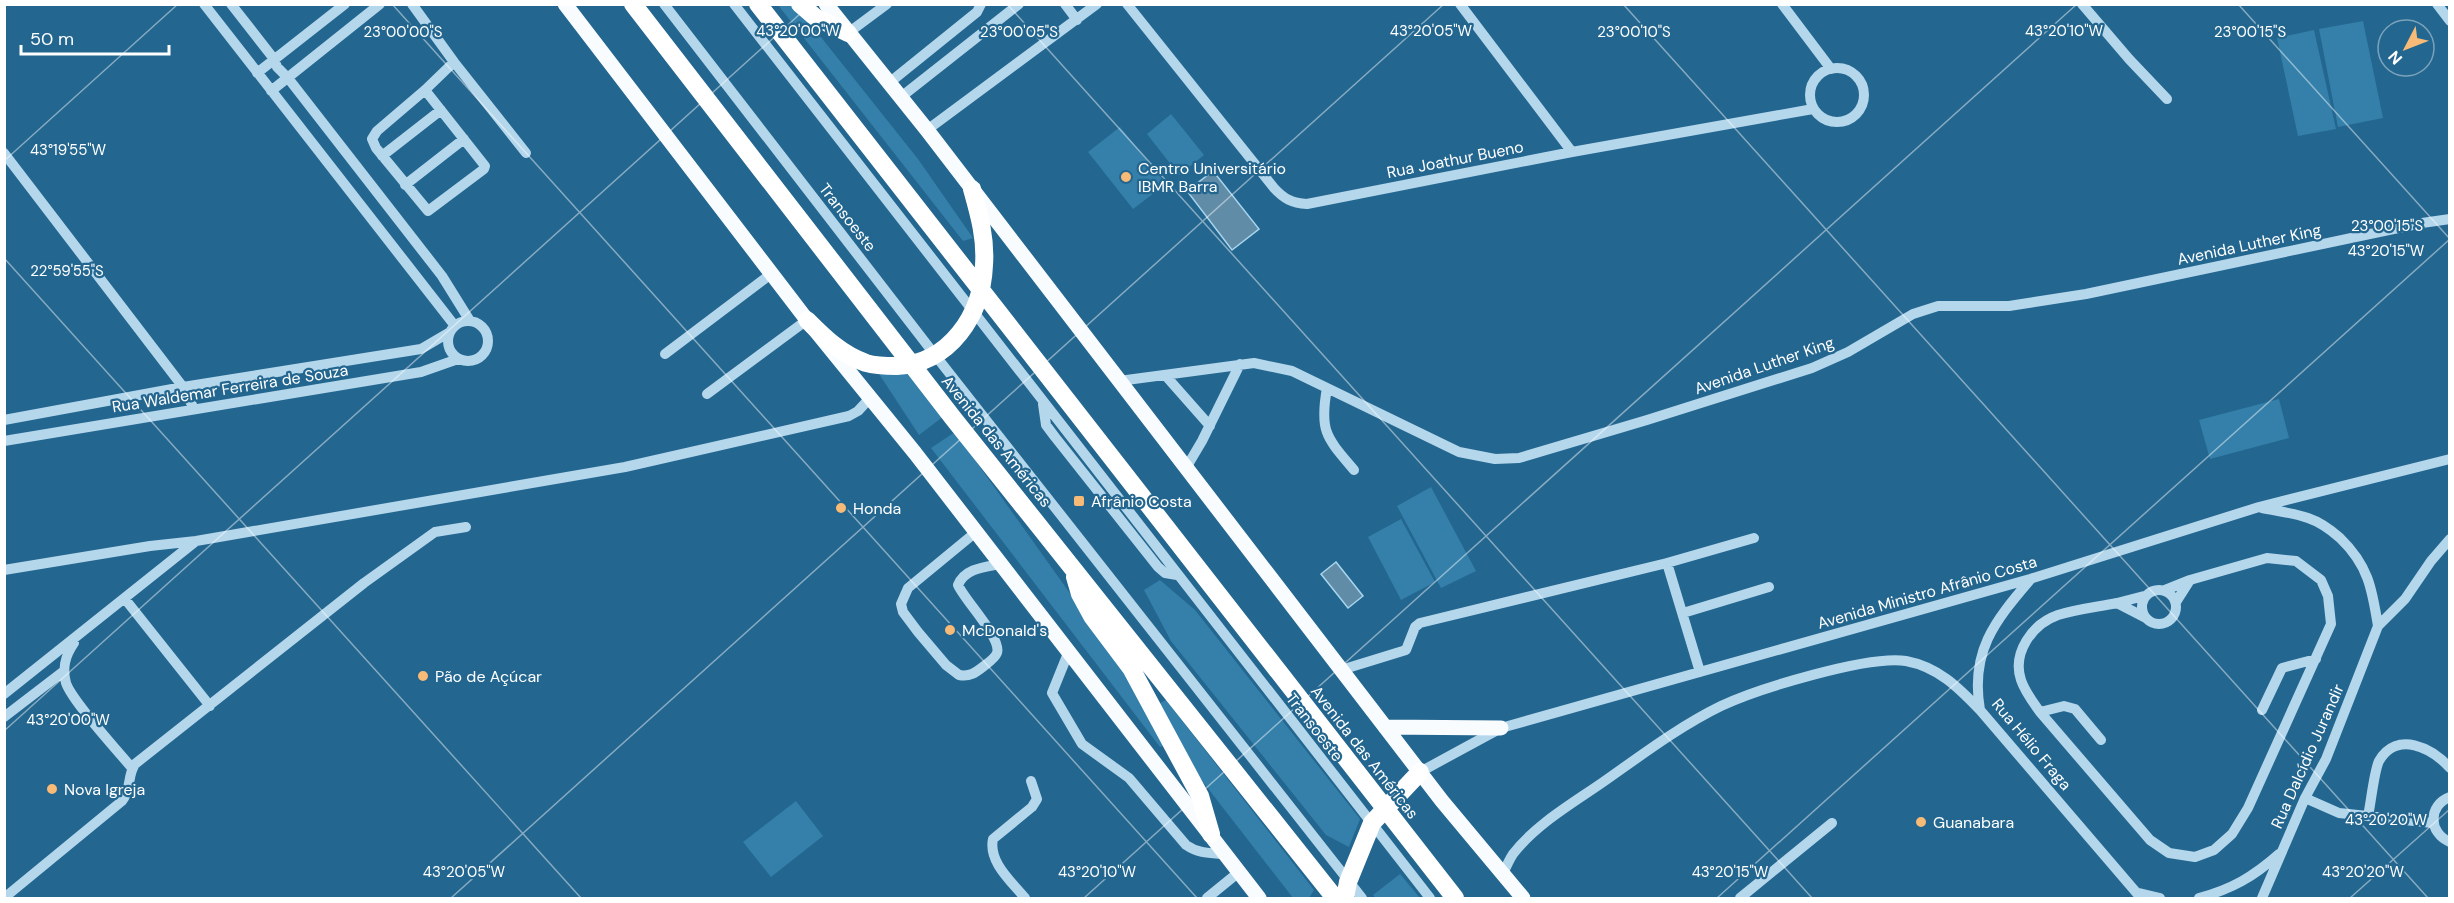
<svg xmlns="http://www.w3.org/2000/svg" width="2454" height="903" font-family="'DM Sans',sans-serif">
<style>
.green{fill:#3480aa}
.water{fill:#608ca7;stroke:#a8d5ed;stroke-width:1.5}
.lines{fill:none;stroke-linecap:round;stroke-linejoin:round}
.minor{stroke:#b4d7ec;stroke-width:10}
.major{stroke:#f9fcff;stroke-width:15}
.highway{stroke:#fff;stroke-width:18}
.ticks{fill:none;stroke:#fff;stroke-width:1.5;stroke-opacity:0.45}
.poi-dot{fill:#f7ba77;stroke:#23668f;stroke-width:2}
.labels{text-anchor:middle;stroke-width:4.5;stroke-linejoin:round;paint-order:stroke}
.street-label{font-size:16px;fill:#fff;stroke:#23668f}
.poi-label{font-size:16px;fill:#fff;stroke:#23668f;text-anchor:start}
.ticks-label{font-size:15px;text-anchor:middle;fill:#fff;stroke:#23668f;stroke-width:4.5;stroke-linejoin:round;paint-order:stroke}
</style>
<rect width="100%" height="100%" fill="#23668f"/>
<path class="green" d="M 778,5 L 795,5 L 797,7 L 918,159 L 973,238 L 963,241 Z
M 2363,21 L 2383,118 L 2338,127 L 2319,29 Z
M 2314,30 L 2336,129 L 2298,136 L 2277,38 Z
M 1171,114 L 1204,155 L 1179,175 L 1147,134 Z
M 1120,127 L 1166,184 L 1133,209 L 1088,152 Z
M 909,371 L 944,416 L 919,435 L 879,374 Z
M 2279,399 L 2289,438 L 2210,459 L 2199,420 Z
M 955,432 L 1131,679 L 1166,745 L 1160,747 L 931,448 Z
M 1431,487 L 1476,571 L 1441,588 L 1397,506 Z
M 1401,519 L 1435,582 L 1401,600 L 1368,537 Z
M 1160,580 L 1195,610 L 1360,819 L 1349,847 L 1326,835 L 1171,641 L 1144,590 Z
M 1166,700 L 1314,890 L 1309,898 L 1293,898 L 1196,773 L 1158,704 Z
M 796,801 L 823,836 L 771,877 L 743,842 Z
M 1400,874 L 1420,898 L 1376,898 L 1373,895 Z"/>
<path class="water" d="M 1213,171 L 1259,229 L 1232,250 L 1187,191 Z
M 1336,562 L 1363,596 L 1348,608 L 1321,574 Z"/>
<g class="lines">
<path class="minor" d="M 204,4 L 455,326
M 231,4 L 274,59 L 277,67 L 288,78 L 442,276 L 470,321
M 412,4 L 454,62 L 526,153
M 664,4 L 935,355 L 1362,898
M 734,4 L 1430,898
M 1065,4 L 1077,20
M 1127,4 L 1274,188 C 1284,199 1292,203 1307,204 L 1572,152 L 1813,109
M 1460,4 L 1572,152
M 1782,4 L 1831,69
M 2082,4 L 2129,59 L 2167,99
M 2437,4 L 2450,21
M 848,33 L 887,4
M1810 95a27 27 0 1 1 54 0a27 27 0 1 1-54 0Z
M 257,73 L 345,4
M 889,83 L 977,12 L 981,4
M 425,90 L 485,166 L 484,169 L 428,211 L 376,148 L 372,139 L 377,131 L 425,90 L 454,62
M 271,91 L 380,4
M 901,97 L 1019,4
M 927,130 L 1097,4
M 4,153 L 183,387 L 194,409
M 382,156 L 441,110
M 405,185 L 464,139
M448 341a20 20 0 1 1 40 0a20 20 0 1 1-40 0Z
M 665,354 L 771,274
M 1165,375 L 1210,426
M 1119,381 L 1254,363 L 1292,371 L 1459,452 L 1495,459 L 1519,458 L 1647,420 L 1812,368 L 1848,352 L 1913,314 L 1938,306 L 2009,306 L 2086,294 L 2422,223 L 2450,219
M 1327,388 C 1319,432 1327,438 1354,470
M 707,394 L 807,320
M 1043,404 L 1046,425 L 1055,437 L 1158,567 L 1165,573 L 1177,575
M 4,420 L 183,387 L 421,349 L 450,332
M 4,441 L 421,372 L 458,359
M 1186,468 L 1202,441 L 1240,364
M 2262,508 C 2277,511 2293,513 2308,518 C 2320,522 2331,530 2340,538 C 2368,565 2372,588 2378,626
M 976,532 L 908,588 L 901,604 L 903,612 L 918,632 L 946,665 L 959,675 C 970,677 975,673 984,666 C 988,663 995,658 997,653 C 1002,638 965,601 958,585 C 965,568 985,567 1001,564
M 1667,563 L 1700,672
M 4,570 L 150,546 L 196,541 L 625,467 L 849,416 L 858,411 L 870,398
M2142 607a17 17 0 1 1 34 0a17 17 0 1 1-34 0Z
M 2165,590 L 2190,580 L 2176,602
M 2144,596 L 2117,603 L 2146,618
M 125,599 L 210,706
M 2117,603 C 2097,607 2077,609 2058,615 C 2032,624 2012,653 2021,680 C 2025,692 2033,702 2040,712 L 2150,840 L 2169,853 L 2195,857 L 2214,850 L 2232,834 L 2248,808 L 2331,624 L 2328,596 L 2321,580 L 2296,561 L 2267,558 L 2190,580
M 1683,613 L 1769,587
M 74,643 C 65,656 62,668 66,683 C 72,701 117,750 132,768
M 1069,651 L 1052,693 L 1082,744 L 1129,778 L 1186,845 C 1199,854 1210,853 1225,854
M 1341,670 L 1406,650 L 1415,627 L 1420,623 L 1667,563 L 1754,538
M 4,694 L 196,541
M 1980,710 C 1970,652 1994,622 2030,580
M 2262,710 L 2282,668 L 2316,659
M 2040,712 L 2064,706 L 2075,709 L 2101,740
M 4,717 L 64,671
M 1420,772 L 1501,728 L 2030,579 L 2259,507 L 2450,459
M 2450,797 C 2428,805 2428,833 2450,842
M 2305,798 L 2339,813 L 2433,823
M 2368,816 C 2371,803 2374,771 2379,761 C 2397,730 2432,748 2450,768
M 1503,874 C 1506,867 1509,860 1513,854 C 1537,823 1575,802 1606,780 C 1643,754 1680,726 1721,706 C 1757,689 1868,655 1906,661 C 1938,667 1958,687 1980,710 L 2141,898
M 2139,893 L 2160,898
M 4,898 L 122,801 C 132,788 127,776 135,764 L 364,583 L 435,532 L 466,527
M 1025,898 C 1012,882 988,862 993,839 L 1032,807 L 1037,799 L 1031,781
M 1207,898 L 1239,872
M 1740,898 L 1832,823
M 2199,898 C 2232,889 2253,877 2279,854
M 2262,898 L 2305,798 L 2326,759 L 2378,626 L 2405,599 L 2431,561 L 2450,539"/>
<path class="major" d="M 565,4 L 807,320 L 915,453 L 1259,898
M 826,4 L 927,130 L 1442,801 L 1523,898
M 1385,727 L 1501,728"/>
<path class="highway" d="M 633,4 L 953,418 L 1335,898
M 758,4 L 1455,898
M 800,4 L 815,17 L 848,33
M 807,320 C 825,338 841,354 866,363 C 876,366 886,366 897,366 C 950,363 982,315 984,265 C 986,238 979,214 972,189
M 1075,577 L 1080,594 L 1092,616 L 1131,668 L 1200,796 L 1211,834
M 1345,898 L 1348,882 L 1372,823 L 1420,772"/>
</g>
<path class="ticks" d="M 392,4 L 1197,898M 1007,4 L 1812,898M 1623,4 L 2428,898M 2238,4 L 2450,239M 4,161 L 178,4M 4,258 L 581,898M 4,731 L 811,4M 451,898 L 1444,4M 1084,898 L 2077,4M 1717,898 L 2450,239M 2350,898 L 2450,809"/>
<g class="poi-dot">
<circle cx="1126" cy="177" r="6"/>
<rect x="1073" y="495" width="12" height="12" rx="3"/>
<circle cx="841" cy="508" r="6"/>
<circle cx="950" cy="630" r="6"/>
<circle cx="423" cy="676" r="6"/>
<circle cx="52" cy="789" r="6"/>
<circle cx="1921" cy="822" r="6"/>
</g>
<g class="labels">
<g class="street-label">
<text transform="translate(1455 159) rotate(-11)" y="6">Rua Joathur Bueno</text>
<text transform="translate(848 217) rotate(52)" y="6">Transoeste</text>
<text transform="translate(2249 244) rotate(-12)" y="6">Avenida Luther King</text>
<text transform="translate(1764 365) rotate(-19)" y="6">Avenida Luther King</text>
<text transform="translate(230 388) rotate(-9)" y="6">Rua Waldemar Ferreira de Souza</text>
<text transform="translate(997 441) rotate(51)" y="6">Avenida das Américas</text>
<text transform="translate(1927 592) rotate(-16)" y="6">Avenida Ministro Afrânio Costa</text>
<text transform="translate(1315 727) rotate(52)" y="6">Transoeste</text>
<text transform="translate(2032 744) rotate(50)" y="6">Rua Hélio Fraga</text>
<text transform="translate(1365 752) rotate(52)" y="6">Avenida das Américas</text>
<text transform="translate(2307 756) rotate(-66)" y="6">Rua Dalcídio Jurandir</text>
</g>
<g class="poi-label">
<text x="1138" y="174">Centro Universitário<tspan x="1138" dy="18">IBMR Barra</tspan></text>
<text x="1091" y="507">Afrânio Costa</text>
<text x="853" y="514">Honda</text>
<text x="962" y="636">McDonald's</text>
<text x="435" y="682">Pão de Açúcar</text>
<text x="64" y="795">Nova Igreja</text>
<text x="1933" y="828">Guanabara</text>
</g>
</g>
<g class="ticks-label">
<text x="798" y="36">43°20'00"W</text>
<text x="1431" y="36">43°20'05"W</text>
<text x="2064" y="36">43°20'10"W</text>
<text x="403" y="37">23°00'00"S</text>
<text x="1019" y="37">23°00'05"S</text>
<text x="1634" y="37">23°00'10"S</text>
<text x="2250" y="37">23°00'15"S</text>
<text x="68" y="155">43°19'55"W</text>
<text x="2387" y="231">23°00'15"S</text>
<text x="2386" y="256">43°20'15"W</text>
<text x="67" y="276">22°59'55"S</text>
<text x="68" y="725">43°20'00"W</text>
<text x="2386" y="825">43°20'20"W</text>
<text x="464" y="877">43°20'05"W</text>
<text x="1097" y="877">43°20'10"W</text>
<text x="1730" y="877">43°20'15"W</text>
<text x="2363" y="877">43°20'20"W</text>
</g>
<rect width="2454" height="903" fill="none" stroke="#ffffff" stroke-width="12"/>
<g transform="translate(2406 48) rotate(228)"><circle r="28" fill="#23668f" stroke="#7ba3bc" stroke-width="1.5"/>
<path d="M0-4.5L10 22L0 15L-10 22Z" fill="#f7ba77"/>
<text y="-9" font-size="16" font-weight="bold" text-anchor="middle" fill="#ffffff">N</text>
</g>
<path d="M21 45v9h148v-9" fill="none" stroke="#ffffff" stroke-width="3"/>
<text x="30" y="45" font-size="18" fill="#ffffff" stroke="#23668f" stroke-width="4.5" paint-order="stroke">50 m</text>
</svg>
